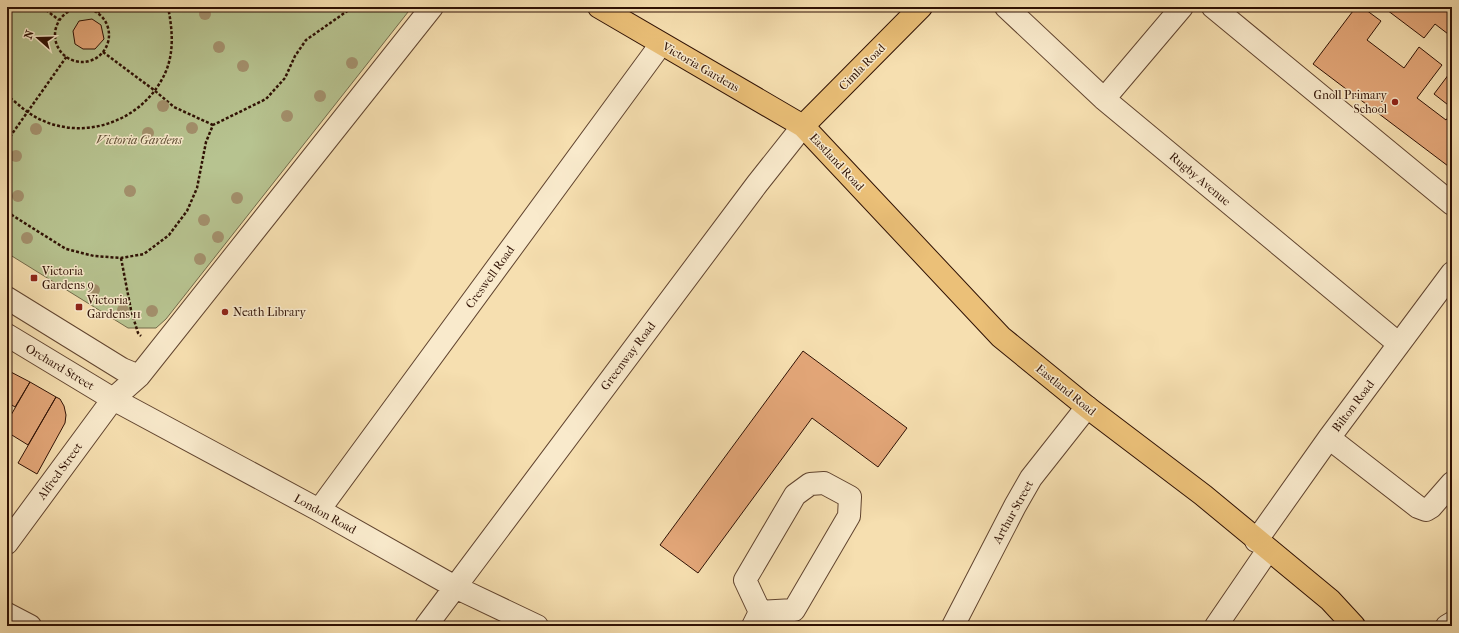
<svg xmlns="http://www.w3.org/2000/svg" width="1459" height="633" font-family="'IM FELL French Canon',serif">
<style>
.green{fill:#b7c390;stroke:#736a4a}
.building{fill:#e4a779;stroke:#2f1104}
.lines{fill:none;stroke-linecap:round;stroke-linejoin:round}
.minor-casing{stroke:#61442f;stroke-width:24}
.major-casing{stroke:#2f1104;stroke-width:24}
.path{stroke:#2f1104;stroke-width:2.5;stroke-dasharray:3 2;stroke-linecap:butt}
.minor{stroke:#f9eacc;stroke-width:22}
.major{stroke:#ebc078;stroke-width:22}
.tree{fill:#a3906c}
.poi-dot{fill:#8f2418;stroke:#f9eacc;stroke-width:1.5}
.labels{text-anchor:middle;stroke-width:3;stroke-linejoin:round;paint-order:stroke}
.street-label{font-size:12px;fill:#2f1104;stroke:#f9eacc}
.poi-label{font-size:12px;fill:#2f1104;stroke:#f9eacc;text-anchor:start}
.park-label{font-size:12px;font-style:italic;fill:#5f4f35;stroke:#f9eacc}
</style>
<rect width="100%" height="100%" fill="#f6dfb0"/>
<filter id="stains"><feTurbulence type="fractalNoise" baseFrequency=".005" numOctaves="4"/><feColorMatrix values="0 0 0 0 .2 0 0 0 0 .09 0 0 0 0 .02 0 0 0 .5 -.17"/></filter>
<radialGradient id="worn" r=".72"><stop offset=".6" stop-color="#630" stop-opacity="0"/><stop offset="1" stop-color="#630" stop-opacity=".3"/></radialGradient>
<path class="green" d="M 7,7 L 412,7 L 166,319 L 156,328 L 128,328 L 7,253 Z"/>
<path class="building" d="M 1356,7 L 1362,7 L 1381,21 L 1367,40 L 1404,68 L 1419,47 L 1442,65 L 1417,98 L 1446,120 L 1452,112 L 1452,169 L 1313,64 Z
M 1383,7 L 1452,7 L 1452,37 L 1435,24 L 1424,38 Z
M 92,19 L 101,25 L 104,39 L 95,49 L 83,49 L 75,44 L 73,31 L 79,21 Z
M 1452,70 L 1452,108 L 1434,94 Z
M 803,351 L 907,428 L 878,467 L 812,418 L 698,573 L 660,545 Z
M 7,370 L 30,382 L 15,407 L 7,402 Z
M 30,382 L 56,397 L 28,445 L 7,432 L 7,422 Z
M 56,397 L 60,399 L 64,406 L 66,415 L 65,423 L 37,474 L 18,463 Z"/>
<g class="lines">
<defs>
<path id="minor" d="M 1006,7 L 1104,99 L 1399,344
M 1213,7 L 1452,204
M 1104,99 L 1182,7
M 7,298 L 122,369 L 139,376
M 7,335 L 113,399 L 319,510 L 455,587 L 537,626
M 1329,438 L 1418,507 L 1426,510 L 1431,507 L 1452,483
M 319,510 L 661,44
M 1256,541 L 1329,438 L 1452,273
M 7,543 L 113,399 L 139,376 L 432,7
M 7,614 L 30,626
M 426,626 L 757,184 L 803,126
M 753,626 L 760,612 L 745,580 L 795,495 L 810,484 L 824,483 L 850,497 L 849,516 L 794,610 L 760,612
M 953,626 L 1015,506 L 1031,478 L 1087,407
M 1216,626 L 1268,550
M 1447,626 L 1452,623"/>
<path id="major" d="M 599,7 L 803,126 L 1001,337 L 1087,407 L 1203,495 L 1330,600 L 1354,626
M 803,126 L 921,7"/>
</defs>
<use href="#minor" class="minor-casing"/>
<use href="#major" class="major-casing"/>
<path class="path" d="M 42,7 L 59,20
M55 35a27 27 0 1 1 54 0a27 27 0 1 1-54 0Z
M 98,13 L 102,7
M 103,52 L 154,90 L 174,107 L 213,125
M 7,94 C 10,99 16,102 20,106 C 64,145 133,130 161,81 C 175,58 173,32 168,7
M 7,141 L 67,56
M 7,212 L 66,249 L 94,256 L 121,258 L 144,254 L 169,235 L 187,211 L 197,188 L 206,142 L 213,125 L 266,99 L 285,78 L 295,56 L 306,40 L 353,7
M 121,258 L 131,310 L 138,333 L 141,336"/>
<use href="#minor" class="minor"/>
<use href="#major" class="major"/>
</g>
<g class="tree">
<circle cx="205" cy="14" r="6"/>
<circle cx="219" cy="47" r="6"/>
<circle cx="352" cy="63" r="6"/>
<circle cx="243" cy="66" r="6"/>
<circle cx="320" cy="96" r="6"/>
<circle cx="163" cy="106" r="6"/>
<circle cx="287" cy="116" r="6"/>
<circle cx="192" cy="128" r="6"/>
<circle cx="36" cy="129" r="6"/>
<circle cx="148" cy="133" r="6"/>
<circle cx="16" cy="156" r="6"/>
<circle cx="130" cy="191" r="6"/>
<circle cx="18" cy="196" r="6"/>
<circle cx="237" cy="198" r="6"/>
<circle cx="204" cy="220" r="6"/>
<circle cx="218" cy="237" r="6"/>
<circle cx="27" cy="238" r="6"/>
<circle cx="200" cy="259" r="6"/>
<circle cx="94" cy="290" r="6"/>
<circle cx="123" cy="310" r="6"/>
<circle cx="152" cy="311" r="6"/>
</g>
<g class="poi-dot">
<circle cx="1395" cy="102" r="4"/>
<rect x="30" y="274" width="8" height="8" rx="2"/>
<rect x="75" y="303" width="8" height="8" rx="2"/>
<circle cx="225" cy="312" r="4"/>
</g>
<g class="labels">
<g class="street-label">
<text transform="translate(701 67) rotate(30)" y="4">Victoria Gardens</text>
<text transform="translate(862 67) rotate(-45)" y="4">Cimla Road</text>
<text transform="translate(837 162) rotate(47)" y="4">Eastland Road</text>
<text transform="translate(1200 179) rotate(40)" y="4">Rugby Avenue</text>
<text transform="translate(490 277) rotate(-54)" y="4">Creswell Road</text>
<text transform="translate(628 356) rotate(-53)" y="4">Greenway Road</text>
<text transform="translate(60 367) rotate(31)" y="4">Orchard Street</text>
<text transform="translate(1066 390) rotate(39)" y="4">Eastland Road</text>
<text transform="translate(1353 406) rotate(-53)" y="4">Bilton Road</text>
<text transform="translate(60 471) rotate(-54)" y="4">Alfred Street</text>
<text transform="translate(1013 512) rotate(-61)" y="4">Arthur Street</text>
<text transform="translate(325 514) rotate(29)" y="4">London Road</text>
</g>
<g class="poi-label">
<text x="1387" y="99" text-anchor="end">Gnoll Primary<tspan x="1387" dy="14">School</tspan></text>
<text x="42" y="275">Victoria<tspan x="42" dy="14">Gardens 9</tspan></text>
<text x="87" y="304">Victoria<tspan x="87" dy="14">Gardens 11</tspan></text>
<text x="233" y="316">Neath Library</text>
</g>
<g class="park-label">
<text x="139" y="144">Victoria Gardens</text>
</g>
</g>
<rect width="1459" height="633" fill="none" stroke="#f6dfb0" stroke-width="24"/>
<rect x="8" y="8" width="1443" height="617" fill="none" stroke="#2f1104" stroke-width="2"/>
<rect x="12" y="12" width="1435" height="609" fill="none" stroke="#2f1104"/>
<g transform="translate(38 38) rotate(290)" stroke="#f9eacc" stroke-width="3" paint-order="stroke">
<path d="M0-3L7 15L0 10L-7 15Z" fill="#2f1104"/>
<text y="-6" font-size="11" font-weight="bold" text-anchor="middle" fill="#2f1104">N</text>
</g>
<rect width="100%" height="100%" filter="url(#stains)"/>
<rect width="100%" height="100%" fill="url(#worn)"/>
</svg>
